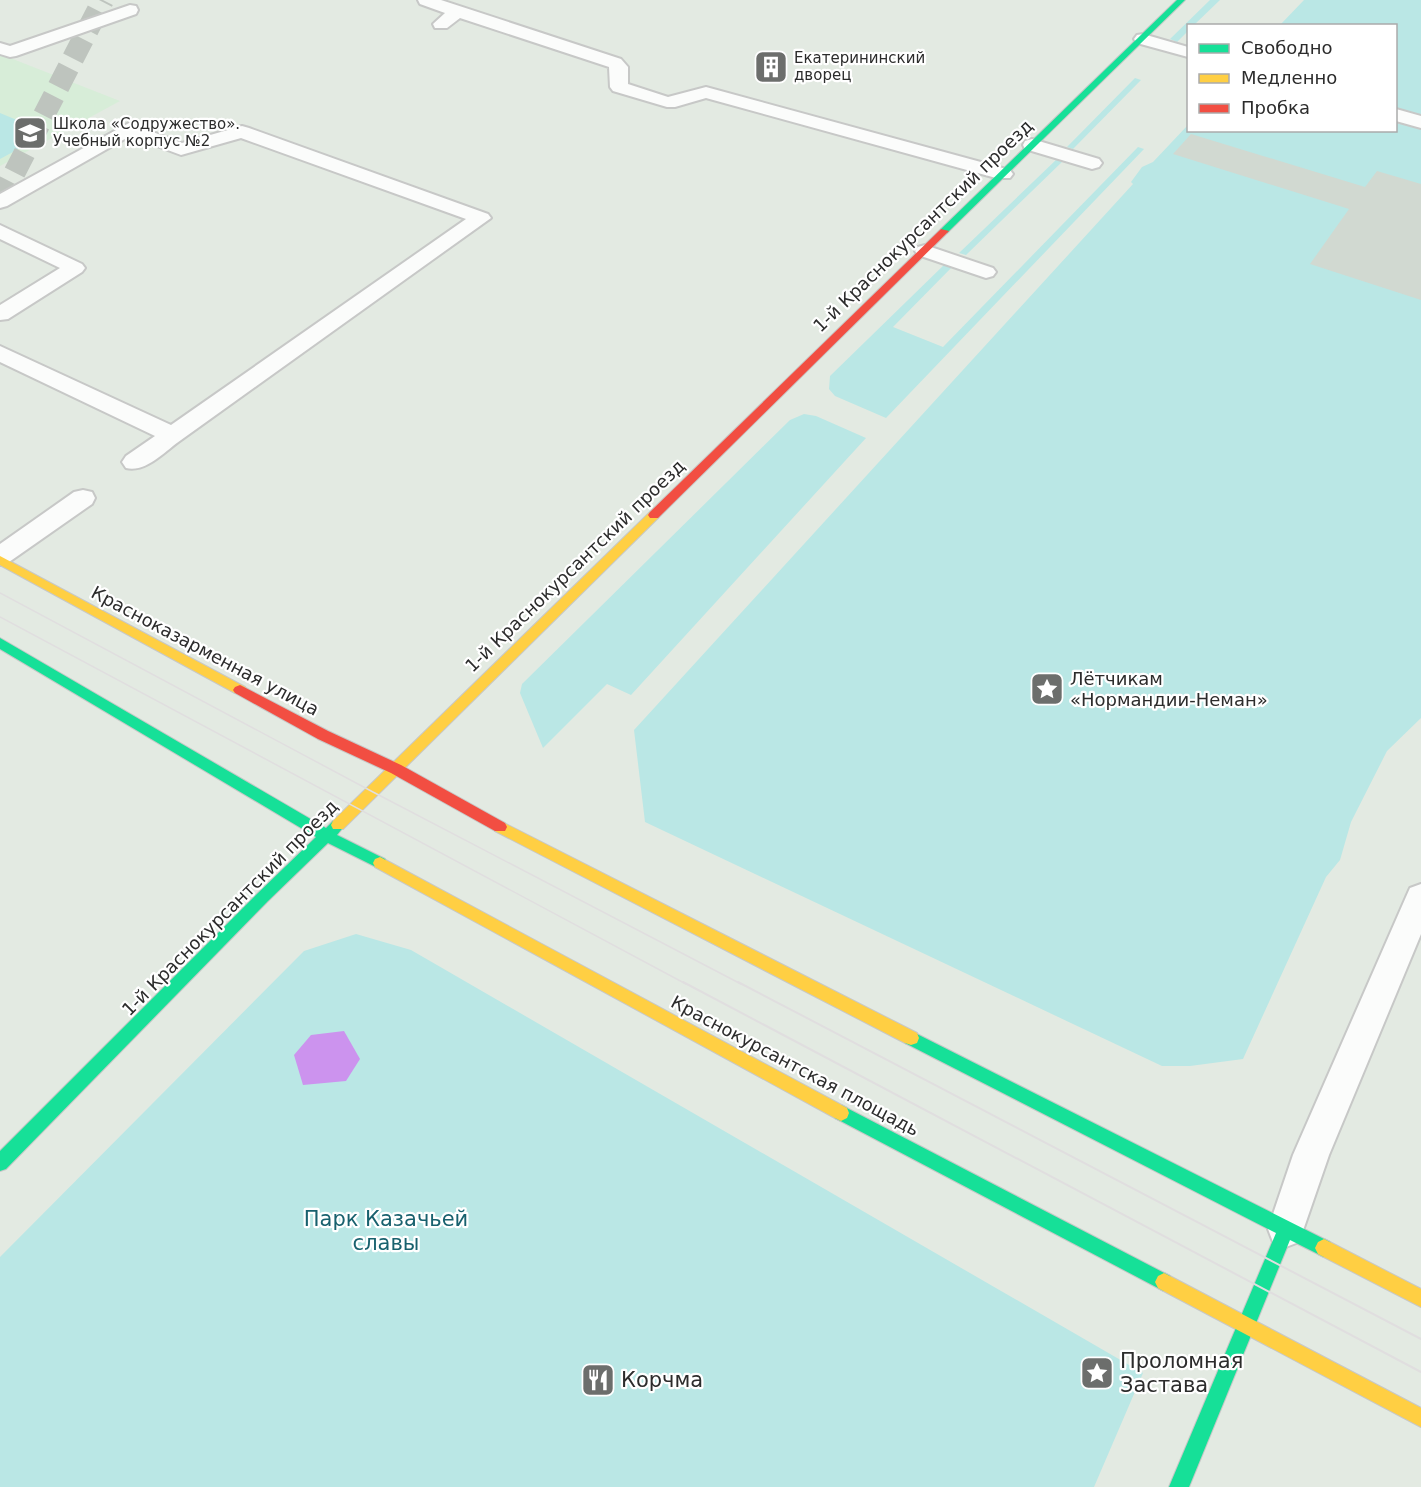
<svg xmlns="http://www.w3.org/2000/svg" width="1421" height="1487" font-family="'DejaVu Sans',sans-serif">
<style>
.education{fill:#d7edd8}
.green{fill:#bae7e5}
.plaza{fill:#d1d9d1}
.water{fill:#cc93ee}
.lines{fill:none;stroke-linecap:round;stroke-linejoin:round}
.primary-tunnel{stroke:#bec4be;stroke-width:22;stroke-dasharray:22 10;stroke-linecap:butt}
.lane-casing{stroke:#c7c8c7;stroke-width:4}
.fast-casing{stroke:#c7c8c7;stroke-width:2}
.slow-casing{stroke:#c7c8c7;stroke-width:2}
.jam-casing{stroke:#c7c8c7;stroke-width:2}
.lane{fill:#fbfcfb;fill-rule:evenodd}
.fast{fill:#16e098;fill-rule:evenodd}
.slow{fill:#ffcf43;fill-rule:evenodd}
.jam{fill:#f24e42;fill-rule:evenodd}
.tram-far1{stroke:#e0dedf;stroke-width:1.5}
.tram{stroke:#e0dedf;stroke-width:2}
.labels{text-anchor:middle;stroke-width:4.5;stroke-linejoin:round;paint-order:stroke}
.far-poi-label{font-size:15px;fill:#2c2c2c;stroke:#fff;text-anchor:start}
.street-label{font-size:18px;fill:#2c2c2c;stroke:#fff}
.poi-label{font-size:18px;fill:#2c2c2c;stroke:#fff;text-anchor:start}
.near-park-label{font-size:21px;fill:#18616e;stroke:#fff}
.near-poi-label{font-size:21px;fill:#2c2c2c;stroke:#fff;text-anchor:start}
</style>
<rect width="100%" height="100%" fill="#e3eae2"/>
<path class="education" d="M 0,54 L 120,101 L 0,166 Z"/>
<path class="green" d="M 1210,0 L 1220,0 L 1194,25 L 1188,26 L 1188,31 L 1177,42 L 1170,39 Z
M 1304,0 L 1421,0 L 1421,718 L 1387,751 L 1351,822 L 1340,860 L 1326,877 L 1243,1059 L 1190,1066 L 1162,1066 L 645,822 L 634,730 L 1133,184 L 1131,182 L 1142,167 L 1153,162 L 1187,126 L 1188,118 L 1188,130 L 1396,130 L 1396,26 L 1280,25 Z
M 1135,78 L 1141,80 L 1073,149 L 1067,147 Z
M 0,113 L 48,133 L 0,159 Z
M 1138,147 L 1144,149 L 886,418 L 835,396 L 829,389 L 830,376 L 946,263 L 954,265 L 893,327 L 943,347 Z
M 1057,159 L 1063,161 L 966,255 L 959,253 Z
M 804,414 L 816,416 L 866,438 L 631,695 L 607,684 L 543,748 L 520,693 L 522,684 L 790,420 Z
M 356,934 L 411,950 L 1143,1373 L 1094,1487 L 0,1487 L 0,1257 L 304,951 Z"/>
<path class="plaza" d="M 1191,134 L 1365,187 L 1377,171 L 1421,184 L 1421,300 L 1310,264 L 1349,209 L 1173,154 Z"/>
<path class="water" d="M 344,1031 L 360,1059 L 346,1081 L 303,1085 L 294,1055 L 311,1035 Z"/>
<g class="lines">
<path class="primary-tunnel" d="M 0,201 L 103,0"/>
<defs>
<path id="lane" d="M 418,0 L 441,0 L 621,59 L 628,67 L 628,84 L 668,97 L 706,87 L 1010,170 L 1013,174 L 1010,178 L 996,178 L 706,98 L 675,107 L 667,107 L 613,91 L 610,87 L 609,67 L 460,18 L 447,28 L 435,28 L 433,24 L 445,13 L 420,4 Z
M 130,5 L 136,6 L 138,10 L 136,14 L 16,56 L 10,57 L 0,54 L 0,43 L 10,46 Z
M 1143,34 L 1188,47 L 1188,57 L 1137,43 L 1134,39 L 1137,35 Z
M 1396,109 L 1421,116 L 1421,128 L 1396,121 Z
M 129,123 L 182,143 L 242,126 L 249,128 L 488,214 L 491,218 L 181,440 C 165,451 146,473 126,468 L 122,462 L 126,456 L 155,436 L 0,362 L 0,346 L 171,425 L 466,219 L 241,138 L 181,155 L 130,136 L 7,206 L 0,208 L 0,194 Z
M 1032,139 L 1099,159 L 1102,163 L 1099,167 L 1092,169 L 1025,149 L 1023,145 L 1025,141 Z
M 0,225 L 82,264 L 85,268 L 82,272 L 8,319 L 0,320 L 0,305 L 60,268 L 0,239 Z
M 925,245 L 993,268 L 996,272 L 993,276 L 986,278 L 918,255 L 915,251 L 918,247 Z
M 83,490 L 92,492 L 95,498 L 92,504 L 9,562 L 0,565 L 0,544 L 74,492 Z
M 1421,884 L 1421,934 L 1329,1155 L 1299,1242 L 1286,1247 L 1273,1242 L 1268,1229 L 1293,1155 L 1406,897 L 1410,888 Z"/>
<path id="fast" d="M 1177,0 L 1185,0 L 947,233 L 941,233 L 941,229 Z
M 0,638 L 326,828 L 333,821 L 343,821 L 345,825 L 337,835 L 385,859 L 387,863 L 385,867 L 380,869 L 328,843 L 268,901 L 6,1169 L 0,1171 L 0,1151 L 258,893 L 316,837 L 0,649 Z
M 911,1031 L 1330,1242 L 1333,1248 L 1330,1254 L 1324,1257 L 1290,1240 L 1189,1487 L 1169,1487 L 1276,1233 L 905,1043 L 903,1038 L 905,1033 Z
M 841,1105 L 1170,1276 L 1173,1282 L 1170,1288 L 1164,1291 L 1158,1288 L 835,1118 L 833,1113 L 835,1108 Z"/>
<path id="slow" d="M 654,511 L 660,515 L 658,518 L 343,829 L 333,829 L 331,825 L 333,821 L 650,512 Z
M 0,556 L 245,687 L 247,690 L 245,693 L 235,693 L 0,565 Z
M 500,821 L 917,1033 L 919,1038 L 917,1043 L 911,1045 L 905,1043 L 495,831 L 493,827 L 495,823 Z
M 380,857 L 847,1108 L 849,1113 L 847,1118 L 841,1121 L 835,1118 L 375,867 L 373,863 L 375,859 Z
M 1324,1239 L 1421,1289 L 1421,1307 L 1318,1254 L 1315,1248 L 1318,1242 Z
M 1164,1273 L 1421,1408 L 1421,1427 L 1158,1288 L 1155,1282 L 1158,1276 Z"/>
<path id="jam" d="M 941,229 L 949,231 L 658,518 L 650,518 L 648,515 L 650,512 Z
M 240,685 L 328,731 L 401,765 L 505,823 L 507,827 L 505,831 L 495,831 L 391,773 L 318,739 L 235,693 L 233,690 L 235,687 Z"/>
</defs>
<use href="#lane" class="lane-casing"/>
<use href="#fast" class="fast-casing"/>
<use href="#slow" class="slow-casing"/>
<use href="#jam" class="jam-casing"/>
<use href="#lane" class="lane"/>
<use href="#fast" class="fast"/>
<use href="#slow" class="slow"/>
<use href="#jam" class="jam"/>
<path class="tram-far1" d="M 0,593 L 373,792 L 741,984
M 0,617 L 686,984"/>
<path class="tram" d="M 683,982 L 1421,1372
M 738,982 L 1421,1339"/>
</g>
<defs>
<symbol id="building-square" viewBox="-11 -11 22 22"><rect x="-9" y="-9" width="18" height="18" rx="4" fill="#6c6e6c" stroke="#fff"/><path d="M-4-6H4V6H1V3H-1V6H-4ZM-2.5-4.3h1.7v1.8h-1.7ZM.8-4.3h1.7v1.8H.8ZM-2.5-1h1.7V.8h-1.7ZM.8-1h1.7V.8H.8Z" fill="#fff"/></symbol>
<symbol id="school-square" viewBox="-11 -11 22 22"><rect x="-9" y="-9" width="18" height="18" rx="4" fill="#6c6e6c" stroke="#fff"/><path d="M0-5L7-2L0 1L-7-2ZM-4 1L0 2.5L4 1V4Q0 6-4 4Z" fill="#fff"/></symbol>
<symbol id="sight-square" viewBox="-11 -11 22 22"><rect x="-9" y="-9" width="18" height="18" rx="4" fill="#6c6e6c" stroke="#fff"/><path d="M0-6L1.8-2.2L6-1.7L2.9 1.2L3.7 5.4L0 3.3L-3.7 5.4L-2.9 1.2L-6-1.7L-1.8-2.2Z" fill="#fff"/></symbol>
<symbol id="restaurant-square" viewBox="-11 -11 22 22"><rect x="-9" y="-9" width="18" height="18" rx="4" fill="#6c6e6c" stroke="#fff"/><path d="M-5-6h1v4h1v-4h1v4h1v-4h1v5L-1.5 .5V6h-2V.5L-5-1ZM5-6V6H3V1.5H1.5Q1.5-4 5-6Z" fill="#fff"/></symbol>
</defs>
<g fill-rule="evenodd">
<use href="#building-square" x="752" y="48" width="38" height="38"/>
<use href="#school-square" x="11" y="114" width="38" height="38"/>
<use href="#sight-square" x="1028" y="670" width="38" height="38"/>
<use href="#sight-square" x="1078" y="1354" width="38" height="38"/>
<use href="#restaurant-square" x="579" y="1361" width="38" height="38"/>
</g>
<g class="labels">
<g class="far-poi-label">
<text x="794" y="63">Екатерининский<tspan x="794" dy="17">дворец</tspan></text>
<text x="53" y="129">Школа «Содружество».<tspan x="53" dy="17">Учебный корпус №2</tspan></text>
</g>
<g class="street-label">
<text transform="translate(923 226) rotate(-44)" y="6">1-й Краснокурсантский проезд</text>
<text transform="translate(575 566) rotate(-44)" y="6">1-й Краснокурсантский проезд</text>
<text transform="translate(205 651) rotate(28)" y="6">Красноказарменная улица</text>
<text transform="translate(230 908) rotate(-45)" y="6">1-й Краснокурсантский проезд</text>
<text transform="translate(795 1066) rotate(28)" y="6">Краснокурсантская площадь</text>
</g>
<g class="poi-label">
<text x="1070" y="685">Лётчикам<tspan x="1070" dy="21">«Нормандии-Неман»</tspan></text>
</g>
<g class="near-park-label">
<text x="386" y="1226">Парк Казачьей<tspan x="386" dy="24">славы</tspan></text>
</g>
<g class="near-poi-label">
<text x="1120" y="1368">Проломная<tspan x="1120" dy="24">Застава</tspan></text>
<text x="621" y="1387">Корчма</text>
</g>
</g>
<rect x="1187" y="24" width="210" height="108" fill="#ffffff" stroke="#ababab" stroke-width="1.5"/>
<rect x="1199" y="44" width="30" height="9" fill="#16e098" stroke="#ababab" stroke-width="1.5"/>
<text x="1241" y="54" font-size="18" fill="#2c2c2c">Свободно</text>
<rect x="1199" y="74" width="30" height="9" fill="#ffcf43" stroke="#ababab" stroke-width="1.5"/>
<text x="1241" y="84" font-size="18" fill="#2c2c2c">Медленно</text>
<rect x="1199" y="104" width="30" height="9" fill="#f24e42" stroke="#ababab" stroke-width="1.5"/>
<text x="1241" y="114" font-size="18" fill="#2c2c2c">Пробка</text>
</svg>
